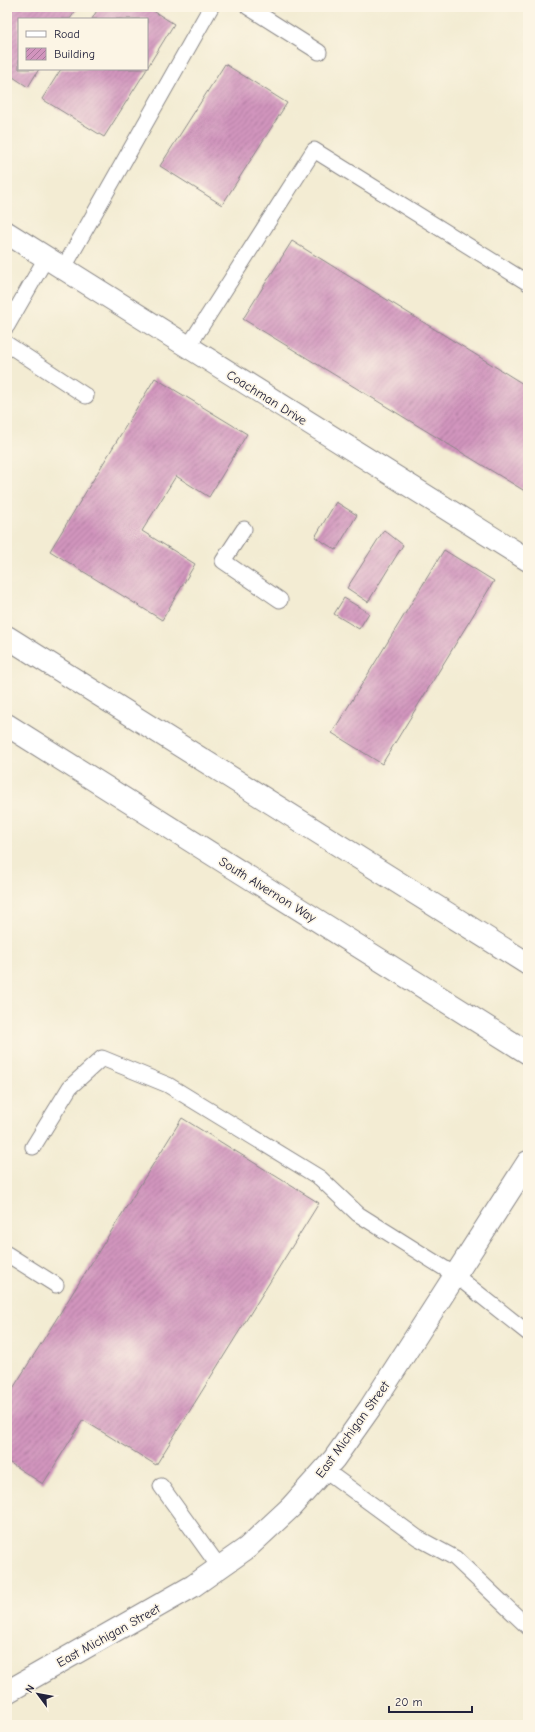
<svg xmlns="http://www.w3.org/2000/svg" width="535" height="1732" font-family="'Comic Neue',sans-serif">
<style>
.building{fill:url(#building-hatch)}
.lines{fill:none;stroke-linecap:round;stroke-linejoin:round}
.lane-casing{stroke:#8a8787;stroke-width:17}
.street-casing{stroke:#8a8787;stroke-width:24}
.primary-casing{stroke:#8a8787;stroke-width:24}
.lane{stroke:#fff;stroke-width:15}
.street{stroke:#fff;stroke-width:22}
.primary{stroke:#fff;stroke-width:22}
.labels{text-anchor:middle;stroke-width:3.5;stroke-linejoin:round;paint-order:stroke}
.street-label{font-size:13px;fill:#22223b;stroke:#fcf5e5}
</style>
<defs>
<pattern id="building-hatch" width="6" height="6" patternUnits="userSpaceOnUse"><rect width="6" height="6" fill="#d194bd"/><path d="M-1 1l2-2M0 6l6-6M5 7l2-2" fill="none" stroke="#a9789b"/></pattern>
</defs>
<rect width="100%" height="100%" fill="#fcf5e5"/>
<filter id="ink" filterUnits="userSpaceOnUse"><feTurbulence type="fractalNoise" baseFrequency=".025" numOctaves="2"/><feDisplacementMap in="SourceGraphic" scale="8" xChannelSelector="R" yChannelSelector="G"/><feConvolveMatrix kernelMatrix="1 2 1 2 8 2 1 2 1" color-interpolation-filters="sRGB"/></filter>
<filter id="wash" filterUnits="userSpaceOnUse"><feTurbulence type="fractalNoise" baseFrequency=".012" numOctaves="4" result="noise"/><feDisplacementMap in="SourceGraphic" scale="16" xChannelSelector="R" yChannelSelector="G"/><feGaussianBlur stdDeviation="0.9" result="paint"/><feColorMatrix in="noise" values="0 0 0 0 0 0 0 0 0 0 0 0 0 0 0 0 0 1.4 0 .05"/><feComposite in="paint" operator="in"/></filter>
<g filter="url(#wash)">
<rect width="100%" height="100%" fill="#f3ecd3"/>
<g id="blocks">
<path class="building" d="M 7,7 L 78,7 L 70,19 L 19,19 L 19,69 L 39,69 L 28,87 L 7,73 Z
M 99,7 L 147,7 L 174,24 L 147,68 L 147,19 L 92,19 Z
M 225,64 L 287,103 L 222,205 L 160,166 Z
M 61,69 L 147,69 L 104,137 L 42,99 Z
M 292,241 L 528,387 L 528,493 L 243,319 Z
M 155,378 L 247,434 L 209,497 L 176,476 L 142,531 L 195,564 L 162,620 L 50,551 Z
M 336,502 L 357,515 L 336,550 L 315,537 Z
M 384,530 L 403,545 L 368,602 L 347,588 Z
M 444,550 L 494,581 L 382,764 L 332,733 Z
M 344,598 L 369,613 L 359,629 L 334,614 Z
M 182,1118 L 319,1203 L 156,1465 L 83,1420 L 43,1484 L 7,1461 L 7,1398 Z"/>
</g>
</g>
<g filter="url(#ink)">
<use href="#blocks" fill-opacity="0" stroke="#8a8787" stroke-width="1"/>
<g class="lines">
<defs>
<path id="lane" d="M 248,7 L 319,52
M 63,269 L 211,7
M 7,326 L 46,258
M 7,344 L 86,396
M 188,347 L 314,150 L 528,283
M 244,529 L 223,561 L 280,600
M 33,1147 L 70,1087 L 102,1058 L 168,1085 L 320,1178 L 358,1214 L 455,1275 L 528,1333
M 7,1254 L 56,1285
M 325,1470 L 418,1538 L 455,1558 L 528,1627
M 161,1486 L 220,1568"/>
<path id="street" d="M 7,233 L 528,560
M 7,1692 L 193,1586 L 247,1548 L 291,1507 L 334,1459 L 370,1408 L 528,1162"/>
<path id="primary" d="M 7,637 L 528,964
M 7,725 L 528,1053"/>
</defs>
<use href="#lane" class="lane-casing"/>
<use href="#street" class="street-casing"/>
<use href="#primary" class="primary-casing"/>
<use href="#lane" class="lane"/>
<use href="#street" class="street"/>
<use href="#primary" class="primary"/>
</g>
</g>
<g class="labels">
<g class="street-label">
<text transform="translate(267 397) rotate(32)" y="5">Coachman Drive</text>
<text transform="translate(268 889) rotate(32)" y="5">South Alvernon Way</text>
<text transform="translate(352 1429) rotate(-54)" y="5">East Michigan Street</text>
<text transform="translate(108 1635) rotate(-29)" y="5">East Michigan Street</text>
</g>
</g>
<rect width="535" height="1732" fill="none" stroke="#fcf5e5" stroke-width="24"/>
<rect x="18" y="18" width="130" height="52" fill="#fcf5e5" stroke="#a5a1a1"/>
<rect x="26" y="31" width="20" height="6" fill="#ffffff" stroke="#a5a1a1"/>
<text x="54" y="38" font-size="12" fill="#22223b">Road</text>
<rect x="26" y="48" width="20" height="12" fill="url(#building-hatch)" stroke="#a5a1a1"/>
<text x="54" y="58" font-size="12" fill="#22223b">Building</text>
<g transform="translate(38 1694) rotate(302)" stroke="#fcf5e5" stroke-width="3" paint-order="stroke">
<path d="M0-3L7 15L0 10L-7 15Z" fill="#22223b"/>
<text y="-6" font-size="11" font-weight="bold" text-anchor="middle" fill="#22223b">N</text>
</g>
<path d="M389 1706v6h83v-6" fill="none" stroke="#22223b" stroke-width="2"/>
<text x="395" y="1706" font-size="12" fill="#22223b" stroke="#fcf5e5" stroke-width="3" paint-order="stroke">20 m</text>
</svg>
